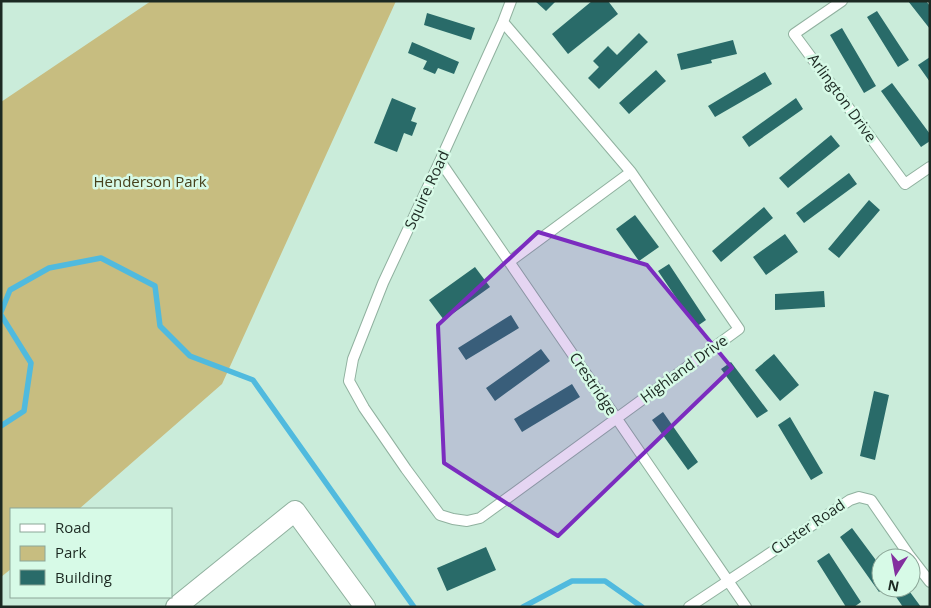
<svg xmlns="http://www.w3.org/2000/svg" width="931" height="608" font-family="'Open Sans',sans-serif">
<style>
.green{fill:#c7bd80}
.lines{fill:none;stroke-linecap:round;stroke-linejoin:round}
.stream{stroke:#50bade;stroke-width:5.5}
.building{fill:#296b69}
.service-casing{stroke:#90b19f;stroke-width:12}
.minor-casing{stroke:#90b19f;stroke-width:22}
.service{stroke:#fff;stroke-width:10}
.minor{stroke:#fff;stroke-width:20}
.marked{fill:#7b2cbf;fill-opacity:0.2;stroke:#7b2cbf;stroke-width:4;stroke-linejoin:round}
.labels{text-anchor:middle;stroke-width:5;stroke-linejoin:round;paint-order:stroke}
.street-label{font-size:15px;fill:#1c2922;stroke:#d7fae7}
.park-label{font-size:15px;fill:#47411c;stroke:#d7fae7}
</style>
<rect width="100%" height="100%" fill="#caecda"/>
<path class="green" d="M 151,1 L 396,1 L 222,384 L 79,509 L 11,509 L 11,569 L 1,577 L 1,102 Z"/>
<g class="lines">
<path class="stream" d="M 1,312 L 10,290 L 49,268 L 101,258 L 155,286 L 160,326 L 190,356 L 253,380 L 414,607
M 1,315 L 31,363 L 24,411 L 1,426
M 523,607 L 572,581 L 605,581 L 642,607"/>
</g>
<path class="building" d="M 535,1 L 556,1 L 546,11 Z
M 592,1 L 608,1 L 618,14 L 568,54 L 552,34 Z
M 908,1 L 926,1 L 930,6 L 930,29 Z
M 877,11 L 909,60 L 898,67 L 867,17 Z
M 427,13 L 475,28 L 471,40 L 424,25 Z
M 842,28 L 876,86 L 864,93 L 830,35 Z
M 639,33 L 648,42 L 599,89 L 588,78 L 599,67 L 593,61 L 608,46 L 617,55 Z
M 733,40 L 737,54 L 711,60 L 712,63 L 681,70 L 677,54 Z
M 412,42 L 459,62 L 454,74 L 438,68 L 435,74 L 423,69 L 427,61 L 408,53 Z
M 930,57 L 930,82 L 918,65 Z
M 656,70 L 666,81 L 629,114 L 619,103 Z
M 765,72 L 772,84 L 715,117 L 708,106 Z
M 892,83 L 930,134 L 930,141 L 921,147 L 881,91 Z
M 392,98 L 416,108 L 411,121 L 417,123 L 412,136 L 404,133 L 397,152 L 374,143 Z
M 796,98 L 803,109 L 749,147 L 742,137 Z
M 831,135 L 840,146 L 788,188 L 779,178 Z
M 849,173 L 857,184 L 804,223 L 796,213 Z
M 869,200 L 880,210 L 839,258 L 828,249 Z
M 764,207 L 773,218 L 721,262 L 712,251 Z
M 635,215 L 659,247 L 639,261 L 616,229 Z
M 785,234 L 798,252 L 766,275 L 753,257 Z
M 669,264 L 706,320 L 696,327 L 658,271 Z
M 475,267 L 490,287 L 444,320 L 429,300 Z
M 824,291 L 825,307 L 775,310 L 775,294 Z
M 511,315 L 519,328 L 466,360 L 458,348 Z
M 541,349 L 550,361 L 495,401 L 486,388 Z
M 774,354 L 799,385 L 780,401 L 755,370 Z
M 731,362 L 768,411 L 757,418 L 721,369 Z
M 572,384 L 580,397 L 522,432 L 514,419 Z
M 874,391 L 889,395 L 875,460 L 860,456 Z
M 663,412 L 698,462 L 688,470 L 652,420 Z
M 790,417 L 823,473 L 811,480 L 778,425 Z
M 852,528 L 881,567 L 881,588 L 884,588 L 879,592 L 840,537 Z
M 486,547 L 496,570 L 447,591 L 437,568 Z
M 829,553 L 861,602 L 854,607 L 846,607 L 817,561 Z
M 902,588 L 907,588 L 921,607 L 903,607 L 894,594 Z"/>
<g class="lines">
<defs>
<path id="service" d="M 842,1 L 794,34 L 905,184 L 930,167
M 503,22 L 631,172 L 739,329 L 480,518 L 467,521 L 453,519 L 440,515 L 406,469 L 364,408 L 349,381 L 353,359 L 383,283 L 440,161 L 503,22 L 511,1
M 440,161 L 746,607
M 509,262 L 631,172
M 689,607 L 850,500 L 859,497 L 871,500 L 909,555 L 930,582"/>
<path id="minor" d="M 176,607 L 295,511 L 365,607"/>
</defs>
<use href="#service" class="service-casing"/>
<use href="#minor" class="minor-casing"/>
<use href="#service" class="service"/>
<use href="#minor" class="minor"/>
</g>
<path class="marked" d="M 538,232 L 647,265 L 732,368 L 558,536 L 444,463 L 438,325 Z"/>
<g class="labels">
<g class="street-label">
<text transform="translate(842 98) rotate(54)" y="5">Arlington Drive</text>
<text transform="translate(427 190) rotate(-65)" y="5">Squire Road</text>
<text transform="translate(684 369) rotate(-36)" y="5">Highland Drive</text>
<text transform="translate(593 384) rotate(56)" y="5">Crestridge</text>
<text transform="translate(808 527) rotate(-34)" y="5">Custer Road</text>
</g>
<g class="park-label">
<text x="150" y="187">Henderson Park</text>
</g>
</g>
<rect width="931" height="608" fill="none" stroke="#1c2922" stroke-width="5"/>
<rect x="10" y="508" width="162" height="90" fill="#d7fae7" stroke="#8ca698"/>
<rect x="20" y="524" width="25" height="8" fill="#ffffff" stroke="#8ca698"/>
<text x="55" y="533" font-size="15" fill="#1c2922">Road</text>
<rect x="20" y="546" width="25" height="15" fill="#c7bd80" stroke="#8ca698"/>
<text x="55" y="558" font-size="15" fill="#1c2922">Park</text>
<rect x="20" y="570" width="25" height="15" fill="#296b69" stroke="#8ca698"/>
<text x="55" y="583" font-size="15" fill="#1c2922">Building</text>
<g transform="translate(896 573) rotate(191)"><circle r="24" fill="#d7fae7" stroke="#8ca698"/>
<path d="M0-4L9 19L0 12L-9 19Z" fill="#83309f"/>
<text y="-8" font-size="14" font-weight="bold" text-anchor="middle" fill="#1c2922">N</text>
</g>
</svg>
